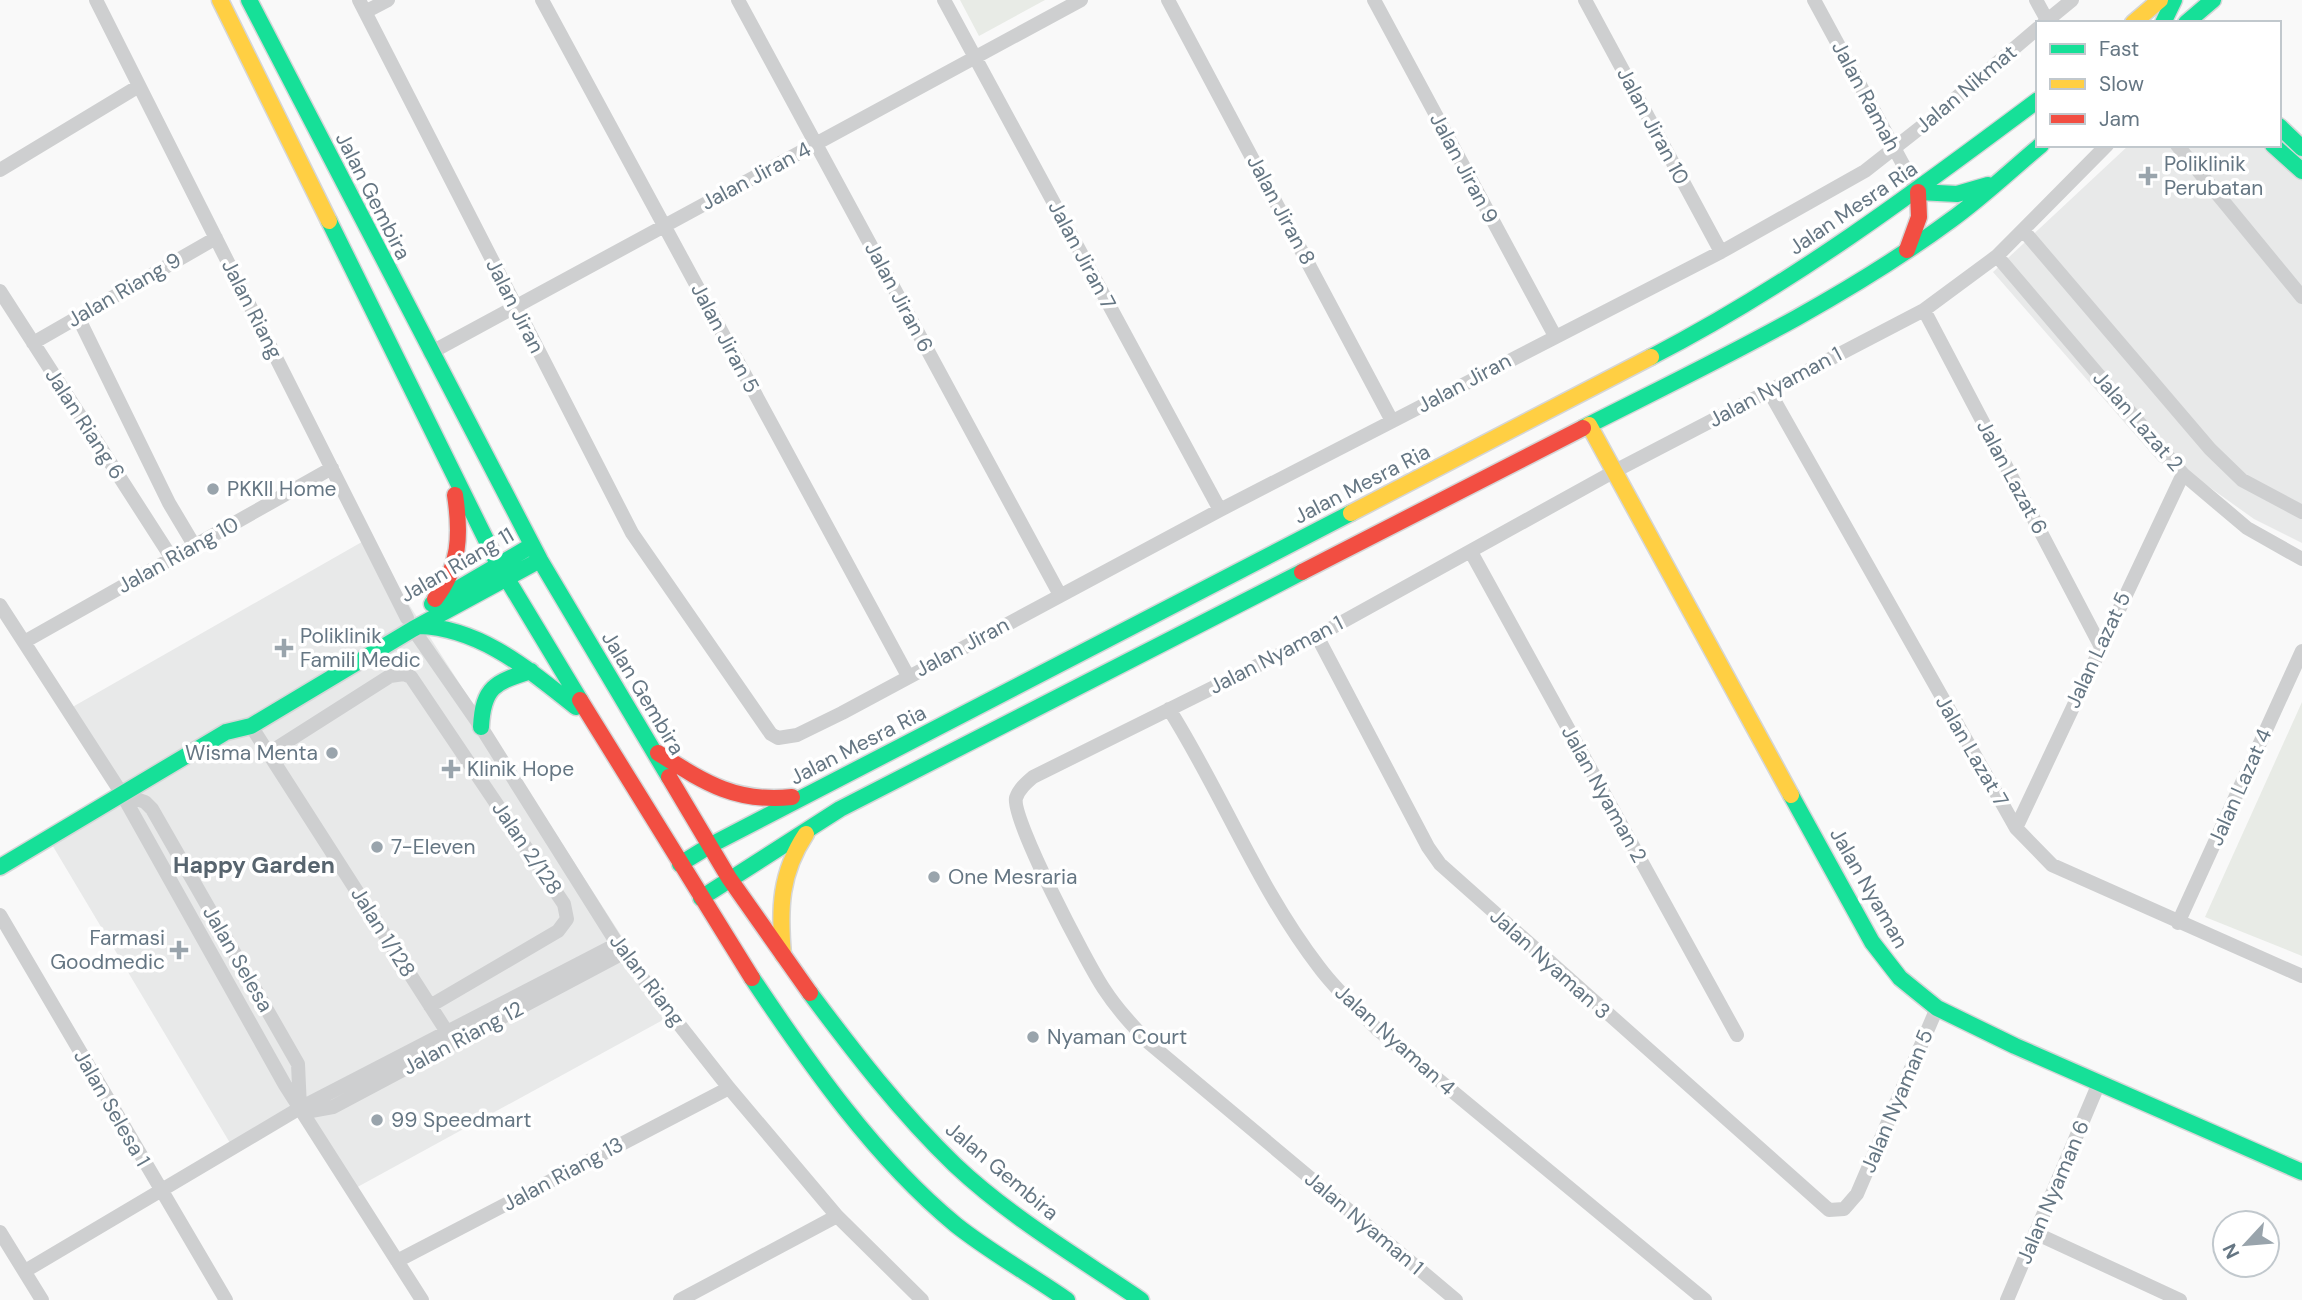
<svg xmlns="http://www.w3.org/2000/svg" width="2302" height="1300" font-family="'DM Sans',sans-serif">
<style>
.built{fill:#e8e9e9}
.green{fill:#e8ebe6}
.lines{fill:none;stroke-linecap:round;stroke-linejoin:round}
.fast-casing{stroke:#d5d6d7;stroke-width:19}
.slow-casing{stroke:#d5d6d7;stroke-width:19}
.jam-casing{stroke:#d5d6d7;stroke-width:19}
.street{stroke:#cecfd0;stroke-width:14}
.fast{stroke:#16e098;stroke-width:16}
.slow{stroke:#ffcf43;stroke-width:16}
.jam{stroke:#f24e42;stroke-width:16}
.poi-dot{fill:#99a4ac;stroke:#fff;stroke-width:2.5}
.labels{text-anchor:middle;stroke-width:7;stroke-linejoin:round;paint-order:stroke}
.street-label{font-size:21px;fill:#657683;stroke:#fff}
.poi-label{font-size:21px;fill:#657683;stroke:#fff;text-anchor:start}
.neighbourhood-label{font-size:23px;font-weight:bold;fill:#57646e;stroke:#fff}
</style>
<rect width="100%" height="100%" fill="#f9f9f9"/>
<path class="built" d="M 2129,145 L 2264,145 L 2302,175 L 2302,543 L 2254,519 L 2198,479 L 2159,462 L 1993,272 Z
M 367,539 L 672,1015 L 352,1190 L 300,1108 L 233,1148 L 48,838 L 121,794 L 69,709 Z"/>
<path class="green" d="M 960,0 L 1045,0 L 979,36 Z
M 2302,702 L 2302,956 L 2205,917 Z"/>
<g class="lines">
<defs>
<path id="fast" d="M 249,0 L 540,560 L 669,777
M 2163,23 L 2174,0
M 2186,23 L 2213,0
M 2279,126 L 2302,148
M 2273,145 L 2302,171
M 1918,192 L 1957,194 L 1988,185
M 329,221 L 498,564 L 580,700
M 1651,357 C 1789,286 1915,192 2038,100
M 1583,428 C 1709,364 1837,304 1951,220 C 1983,197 2011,170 2041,145
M 432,604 L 531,546
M 419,626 C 481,628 529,670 576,707
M 481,727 C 483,687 495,682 531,671
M 1791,795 L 1872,942 L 1900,978 L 1937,1008 L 2015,1046 L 2302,1172
M 680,864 L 711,845 L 1351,513
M 0,867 L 226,732 L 251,726 L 413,629 L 540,560
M 701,898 L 840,809 L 1302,572
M 752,978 C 810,1065 875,1158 956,1225 C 990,1252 1031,1275 1067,1300
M 810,993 C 854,1052 901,1113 955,1165 C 1010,1217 1078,1257 1141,1300"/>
<path id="slow" d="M 220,0 L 329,221
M 2133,23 L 2160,0
M 1589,425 L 1791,795
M 1351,513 L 1651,357
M 783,955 C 779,909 780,873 806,834"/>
<path id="jam" d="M 1907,250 L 1919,217 L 1918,192
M 1302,572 L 1583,428
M 435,599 C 460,567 461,534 455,495
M 580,700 L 752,978
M 658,753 C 704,782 735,803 792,797
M 669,777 L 729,878 L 810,993"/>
</defs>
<use href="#fast" class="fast-casing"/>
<use href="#slow" class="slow-casing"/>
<use href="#jam" class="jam-casing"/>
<path class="street" d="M 96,0 L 407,618
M 359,0 L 632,533 L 771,734 L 778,738 L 797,735 L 842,713 L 1220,510 L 1721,252 L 1865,171 L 1930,120 L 2038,28
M 542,0 L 908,676
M 738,0 L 1060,595
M 944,0 L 1220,510
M 1168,0 L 1392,421
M 1374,0 L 1555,336
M 1585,0 L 1721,252
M 1814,0 L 1918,192
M 2036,0 L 2047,20
M 365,12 L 388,0
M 2044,23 L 2072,0
M 2177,145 L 2302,297
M 0,170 L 139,86
M 2023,230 L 2210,449 L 2242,480 L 2302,512
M 1997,256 L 2183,474 L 2247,528 L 2302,559
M 0,291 L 171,557
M 1924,310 L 2100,645
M 78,317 L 169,503 L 194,545
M 33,343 L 216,238
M 430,353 L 1081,0
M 1769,391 L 2016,828 L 2052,865 L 2302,976
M 1471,552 L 1737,1035
M 0,605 L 122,794 L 285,1085 L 422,1300
M 413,629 L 481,727 L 623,953 L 729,1088 L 837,1216 L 922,1300
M 1317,636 L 1428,847 L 1440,864 L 1829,1210 L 1844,1209 L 1857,1194 L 1937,1008
M 24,642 L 332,468
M 1169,709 C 1222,793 1258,888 1319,967 C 1336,990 1357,1009 1377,1029 L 1705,1300
M 251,726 L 447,1032
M 269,753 L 390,676 L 404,674 L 411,677 L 564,904 L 567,919 L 558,931 L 430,1006
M 122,794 L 145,802 L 152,809 L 298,1064 L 300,1108
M 2016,828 L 2183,474
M 0,915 L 226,1300
M 2178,923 L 2302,651
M 301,1109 L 311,1111 L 333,1107 L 623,953
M 0,1232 L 42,1300
M 2035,1233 L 2180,1300
M 397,1261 L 729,1088
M 25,1271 L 300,1108 L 617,944
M 680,1300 L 837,1216
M 1456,1300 L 1149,1043 C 1133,1026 1117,1009 1104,989 C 1088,965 1011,819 1016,798 C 1019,789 1026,783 1033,777 L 1317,636 L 1615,471 L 1924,310 L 1997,256 L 2107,145
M 2007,1300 L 2099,1083"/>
<use href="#fast" class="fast"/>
<use href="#slow" class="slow"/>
<use href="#jam" class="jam"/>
</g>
<g class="poi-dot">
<path d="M2144.5 165.5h7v7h7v7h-7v7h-7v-7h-7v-7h7z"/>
<circle cx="213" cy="489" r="7"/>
<path d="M280.5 637.5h7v7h7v7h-7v7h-7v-7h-7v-7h7z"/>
<circle cx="332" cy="753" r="7"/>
<path d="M447.5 758.5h7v7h7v7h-7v7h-7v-7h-7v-7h7z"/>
<circle cx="377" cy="847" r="7"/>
<circle cx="934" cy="877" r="7"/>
<path d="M175.5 939.5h7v7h7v7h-7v7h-7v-7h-7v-7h7z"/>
<circle cx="1033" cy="1037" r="7"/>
<circle cx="377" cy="1120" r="7"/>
</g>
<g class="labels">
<g class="street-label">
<text transform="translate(1966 89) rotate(-40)" y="7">Jalan Nikmat</text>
<text transform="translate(1866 96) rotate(62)" y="7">Jalan Ramah</text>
<text transform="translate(1653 126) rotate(62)" y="7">Jalan Jiran 10</text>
<text transform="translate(1464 168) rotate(62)" y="7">Jalan Jiran 9</text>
<text transform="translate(756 176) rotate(-28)" y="7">Jalan Jiran 4</text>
<text transform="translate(373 196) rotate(63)" y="7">Jalan Gembira</text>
<text transform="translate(1853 208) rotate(-34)" y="7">Jalan Mesra Ria</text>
<text transform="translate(1281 210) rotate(62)" y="7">Jalan Jiran 8</text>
<text transform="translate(1082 255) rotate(62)" y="7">Jalan Jiran 7</text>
<text transform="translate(124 290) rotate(-30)" y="7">Jalan Riang 9</text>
<text transform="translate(899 297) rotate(62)" y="7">Jalan Jiran 6</text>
<text transform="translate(515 306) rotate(63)" y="7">Jalan Jiran</text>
<text transform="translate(252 309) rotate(63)" y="7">Jalan Riang</text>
<text transform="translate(725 338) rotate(62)" y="7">Jalan Jiran 5</text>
<text transform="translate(1464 383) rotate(-28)" y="7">Jalan Jiran</text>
<text transform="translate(1775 387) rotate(-28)" y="7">Jalan Nyaman 1</text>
<text transform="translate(2138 421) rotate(49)" y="7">Jalan Lazat 2</text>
<text transform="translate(85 424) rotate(57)" y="7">Jalan Riang 6</text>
<text transform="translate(2012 477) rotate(62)" y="7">Jalan Lazat 6</text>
<text transform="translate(1362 484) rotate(-27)" y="7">Jalan Mesra Ria</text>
<text transform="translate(178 555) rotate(-29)" y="7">Jalan Riang 10</text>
<text transform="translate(457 565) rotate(-30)" y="7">Jalan Riang 11</text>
<text transform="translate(962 647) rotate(-28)" y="7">Jalan Jiran</text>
<text transform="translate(2098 650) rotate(-65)" y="7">Jalan Lazat 5</text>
<text transform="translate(1276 655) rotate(-27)" y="7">Jalan Nyaman 1</text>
<text transform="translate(643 693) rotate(59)" y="7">Jalan Gembira</text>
<text transform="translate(858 745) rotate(-27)" y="7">Jalan Mesra Ria</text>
<text transform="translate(1972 751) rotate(60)" y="7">Jalan Lazat 7</text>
<text transform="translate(2240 787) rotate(-66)" y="7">Jalan Lazat 4</text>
<text transform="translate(1604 794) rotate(61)" y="7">Jalan Nyaman 2</text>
<text transform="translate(527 848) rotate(56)" y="7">Jalan 2/128</text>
<text transform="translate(1869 888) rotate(60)" y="7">Jalan Nyaman</text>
<text transform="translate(383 932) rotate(58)" y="7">Jalan 1/128</text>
<text transform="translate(238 959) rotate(60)" y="7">Jalan Selesa</text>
<text transform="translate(1550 964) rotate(42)" y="7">Jalan Nyaman 3</text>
<text transform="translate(647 980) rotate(53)" y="7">Jalan Riang</text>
<text transform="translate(463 1038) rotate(-28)" y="7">Jalan Riang 12</text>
<text transform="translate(1395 1040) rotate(42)" y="7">Jalan Nyaman 4</text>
<text transform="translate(1897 1101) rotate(-67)" y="7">Jalan Nyaman 5</text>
<text transform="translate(112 1108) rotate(60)" y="7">Jalan Selesa 1</text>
<text transform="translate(1002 1171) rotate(40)" y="7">Jalan Gembira</text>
<text transform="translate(563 1174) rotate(-28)" y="7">Jalan Riang 13</text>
<text transform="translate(2053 1192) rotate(-67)" y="7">Jalan Nyaman 6</text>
<text transform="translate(1364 1223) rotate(40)" y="7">Jalan Nyaman 1</text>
</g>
<g class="poi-label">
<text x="2164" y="171">Poliklinik<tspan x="2164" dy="24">Perubatan</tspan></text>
<text x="227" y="496">PKKII Home</text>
<text x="300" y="643">Poliklinik<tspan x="300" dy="24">Famili Medic</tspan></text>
<text x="318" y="760" text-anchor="end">Wisma Menta</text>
<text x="467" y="776">Klinik Hope</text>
<text x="391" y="854">7-Eleven</text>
<text x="948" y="884">One Mesraria</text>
<text x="165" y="945" text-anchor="end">Farmasi<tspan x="165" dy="24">Goodmedic</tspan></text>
<text x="1047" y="1044">Nyaman Court</text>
<text x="391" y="1127">99 Speedmart</text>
</g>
<g class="neighbourhood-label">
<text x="254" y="873">Happy Garden</text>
</g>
</g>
<rect x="2036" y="21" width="245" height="126" fill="#ffffff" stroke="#c1c8cd" stroke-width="2"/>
<rect x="2050" y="44" width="35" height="10" fill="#16e098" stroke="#c1c8cd" stroke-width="2"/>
<text x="2099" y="56" font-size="21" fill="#657683">Fast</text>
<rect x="2050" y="79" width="35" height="10" fill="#ffcf43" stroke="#c1c8cd" stroke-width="2"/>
<text x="2099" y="91" font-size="21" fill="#657683">Slow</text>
<rect x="2050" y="114" width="35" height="10" fill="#f24e42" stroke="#c1c8cd" stroke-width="2"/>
<text x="2099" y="126" font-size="21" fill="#657683">Jam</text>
<g transform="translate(2246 1244) rotate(244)"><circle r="33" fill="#ffffff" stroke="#c1c8cd" stroke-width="2"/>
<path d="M0-5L12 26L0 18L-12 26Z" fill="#99a4ac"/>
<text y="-10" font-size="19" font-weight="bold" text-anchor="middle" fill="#657683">N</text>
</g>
</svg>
